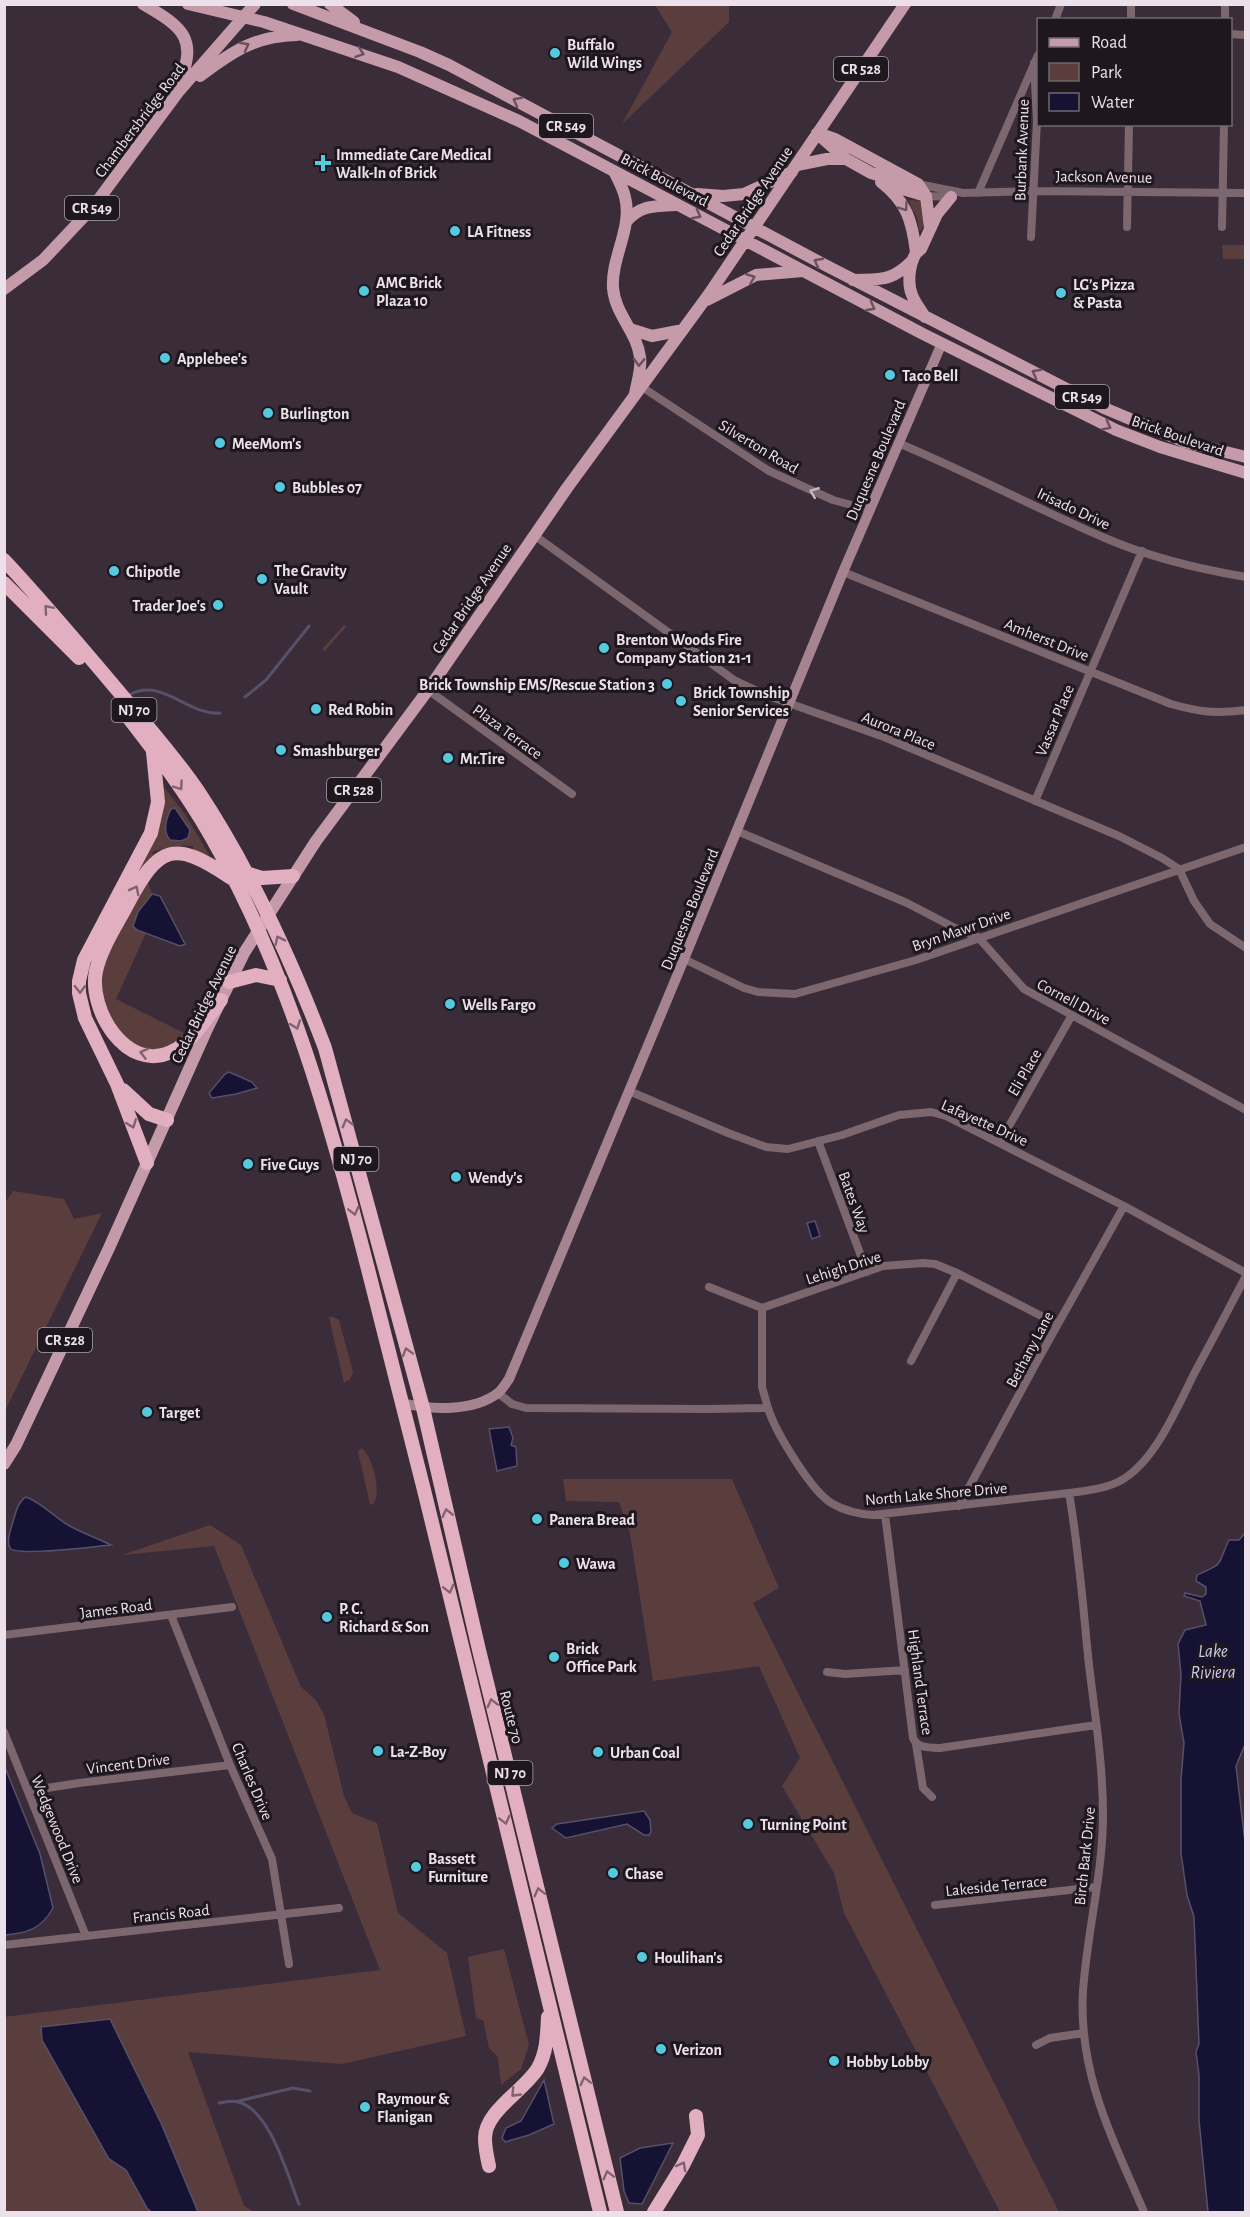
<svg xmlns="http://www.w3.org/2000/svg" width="1250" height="2217" font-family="'Alegreya Sans',sans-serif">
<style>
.green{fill:#5a3e3e;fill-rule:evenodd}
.water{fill:#151233;stroke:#56506a;stroke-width:1.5}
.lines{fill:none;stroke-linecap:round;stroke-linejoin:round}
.stream{stroke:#56506a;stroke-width:3}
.street{stroke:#7c676e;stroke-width:8}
.secondary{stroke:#a58490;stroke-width:10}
.primary{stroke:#c59ba9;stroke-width:12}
.highway{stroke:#e2afc1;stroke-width:14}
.oneway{stroke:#69525c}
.oneway2{stroke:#c5b6bf}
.oneway3{stroke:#80636f}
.poi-dot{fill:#55cade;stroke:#1e171d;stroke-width:2}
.labels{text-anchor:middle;stroke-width:6;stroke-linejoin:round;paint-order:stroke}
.shield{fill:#1e171d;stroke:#aea4ac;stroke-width:1.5}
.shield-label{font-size:15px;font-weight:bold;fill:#ece1ea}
.poi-label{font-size:16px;font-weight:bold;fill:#ece1ea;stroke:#1e171d;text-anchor:start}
.street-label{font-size:16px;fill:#ece1ea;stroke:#1e171d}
.water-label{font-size:18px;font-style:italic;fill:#caccf4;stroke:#1e171d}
</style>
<rect width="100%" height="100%" fill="#3b2c39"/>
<path class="green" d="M 655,5 L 729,5 L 729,22 L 622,124 L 672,32 Z
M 910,200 L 922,201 L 925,216 L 922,230 L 919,230 L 917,218 L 909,202 Z
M 1222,245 L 1245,245 L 1245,259 L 1223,259 Z
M 344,625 L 346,627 L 324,652 L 323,648 Z
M 163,786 L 185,814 L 210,856 L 193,850 L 193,846 L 173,846 L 152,852 L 154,857 L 109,930 L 163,796 ZM 175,808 L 180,816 L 165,830 L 171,809 Z
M 147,880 L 152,894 L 149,897 L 146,933 L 116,999 L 184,1033 L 179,1039 L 170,1044 L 171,1047 C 150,1052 131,1048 119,1030 C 109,1016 100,1001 100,983 C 100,955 133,905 147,880 Z
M 13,1191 L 64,1199 L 74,1219 L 102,1213 L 5,1411 L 4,1204 Z
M 329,1317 L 333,1317 L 339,1320 L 353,1372 L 350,1379 L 344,1383 Z
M 361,1448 C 373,1455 383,1496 372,1505 L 370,1504 L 358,1452 Z
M 563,1479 L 732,1479 L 779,1588 L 753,1603 L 1059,2212 L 1000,2212 L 844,1913 L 834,1873 L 782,1786 L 800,1758 L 759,1666 L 653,1681 L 630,1533 L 619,1502 L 566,1501 Z
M 210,1525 L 241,1545 L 301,1687 L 315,1699 L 324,1714 L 344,1796 L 352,1813 L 377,1823 L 398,1913 L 447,1953 L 466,2036 L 342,2064 L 188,2052 L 244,2206 L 254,2212 L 198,2212 L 161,2123 L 110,2019 L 41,2027 L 42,2040 L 109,2159 L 126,2170 L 151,2212 L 5,2212 L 4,2017 L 380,1970 L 214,1546 L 122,1555 Z
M 504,1949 L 529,2045 L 521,2069 L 501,2085 L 498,2057 L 489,2048 L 483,2020 L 476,2018 L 468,1957 Z"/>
<path class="water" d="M 175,808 L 190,830 L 188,838 L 181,841 L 170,840 C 162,831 166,819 171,809 Z
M 152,894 L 160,896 L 185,944 L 180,946 L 137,930 L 133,926 L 138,912 Z
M 229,1072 L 252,1082 L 257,1088 L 236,1094 L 212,1098 L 209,1093 L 225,1074 Z
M 815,1221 L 820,1236 L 812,1239 L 807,1223 Z
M 509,1427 L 513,1438 L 511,1445 L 516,1447 L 517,1466 L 497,1471 L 489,1429 Z
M 26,1497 C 42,1503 53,1516 68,1525 C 82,1533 97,1538 111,1545 C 97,1546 15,1557 10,1548 C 6,1542 10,1531 12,1525 C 15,1516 17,1502 26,1497 Z
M 1245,1533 L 1246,1742 L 1236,1766 L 1246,1851 L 1245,2212 L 1208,2212 L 1199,2120 L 1199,2075 L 1196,2052 L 1199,2044 L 1194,1917 L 1187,1895 L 1181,1853 L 1181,1780 L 1184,1743 L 1179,1714 L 1181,1674 L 1178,1644 L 1185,1630 L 1206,1625 L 1200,1601 L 1184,1596 L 1185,1593 L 1202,1597 L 1206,1594 L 1206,1587 L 1196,1581 L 1197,1575 C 1226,1562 1216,1567 1229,1540 L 1239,1540 Z
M 4,1765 L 40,1854 L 53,1908 C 41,1929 28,1933 5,1935 Z
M 644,1811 L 650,1820 L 651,1832 L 649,1835 L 644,1835 L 627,1824 L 566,1838 L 552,1828 L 557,1824 Z
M 110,2019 L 161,2123 L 198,2212 L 151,2212 L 147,2208 L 126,2170 L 109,2159 L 42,2040 L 41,2027 Z
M 544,2080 L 554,2124 L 529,2135 L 505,2142 L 502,2138 L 506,2128 L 521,2121 Z
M 673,2143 L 642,2204 L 629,2203 L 624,2191 L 620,2158 L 640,2148 Z"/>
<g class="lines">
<path class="stream" d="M 131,694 C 163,678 189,716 220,713
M 245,697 L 266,680 L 309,626
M 239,2101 L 293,2088 L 310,2091
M 219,2103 C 225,2102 232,2100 238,2102 C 270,2109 288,2177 299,2204"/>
<path class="street" d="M 1055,20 L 1061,4
M 1131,20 L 1131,4
M 1225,20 L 1225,4
M 1230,34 L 1246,35
M 918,184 L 963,193 L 1033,191 L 1246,193
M 978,193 L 1038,55
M 926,196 L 953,197
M 1127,227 L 1129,124
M 1222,227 L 1224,124
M 1031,237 L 1037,121 L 1034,63
M 642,387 L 769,471 L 833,500 L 870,510
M 898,443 C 968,472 1035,508 1105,538 C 1149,557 1198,569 1246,577
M 534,535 L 734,680 L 766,695 L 884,737 L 1119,836 L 1162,858 L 1179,869 L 1194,901 L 1210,924 L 1246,948
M 843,572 L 1171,704 C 1200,712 1215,714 1246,710
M 428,690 L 572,794
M 1035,801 L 1142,551
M 737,831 L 907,903 L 955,928 L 978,937 L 1024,989 L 1246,1110
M 684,959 L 744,988 L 758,992 L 795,994 L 916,960 L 1246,847
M 629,1091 L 728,1133 L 766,1147 L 788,1149 L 842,1135 L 899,1115 L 931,1112 L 946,1116 L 1124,1206 L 1246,1273
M 818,1141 L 867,1272
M 1000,1142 L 1072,1015
M 709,1287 L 762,1308
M 762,1308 L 883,1266 L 923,1263 L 935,1264 L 957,1273 L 1057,1324
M 762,1308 L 762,1387 L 768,1408
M 911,1361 L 957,1273
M 498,1393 L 512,1404 L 526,1408 L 709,1409 L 768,1408 C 775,1431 812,1493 833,1504 C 845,1511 859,1514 873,1515 L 1069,1493 C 1085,1491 1103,1489 1118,1482 C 1155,1464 1178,1405 1196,1370 C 1213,1339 1229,1308 1246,1276
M 1069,1493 C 1079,1550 1083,1608 1089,1665 C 1095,1715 1103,1765 1103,1815 C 1103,1873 1087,1933 1083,1991 C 1078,2074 1113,2139 1144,2212
M 959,1506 L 1035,1365 L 1124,1206
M 885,1514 L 913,1738 C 918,1749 929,1747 940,1748 L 1096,1725
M 171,1615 L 230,1765 L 272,1859 L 289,1964
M 4,1635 L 232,1607
M 827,1672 L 845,1674 L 905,1670
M 4,1732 L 86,1936
M 916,1744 L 923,1788 L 932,1797
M 28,1791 L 79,1783 L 230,1765
M 935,1905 L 1096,1887
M 4,1945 L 339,1908
M 1036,2045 L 1050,2038 L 1084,2033"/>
<path class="secondary" d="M 402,1403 C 431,1410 473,1412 498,1393 C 502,1390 506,1383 509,1379 L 684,959 L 843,572 L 942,343"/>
<path class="primary" d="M 143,4 C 185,28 199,40 177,88
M 188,4 L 264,22 L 398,67 L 519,121 L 923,334 L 1116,430 L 1160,447 L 1246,473
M 293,4 L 420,52 L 449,65 L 823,264 L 1104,408 L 1185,442 L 1246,457
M 330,4 L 354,22
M 200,76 C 233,51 255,36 297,35
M 817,133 L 835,139 L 918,184 L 926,196 L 930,228
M 820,136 L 846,159 L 871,173 L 881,176 L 906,190 L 926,196
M 797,165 L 827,159 L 846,159
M 614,171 C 618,179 623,188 625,197 C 633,228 611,257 613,288 C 615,314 637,332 640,357 C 642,368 637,382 635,394
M 881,182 C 907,202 912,221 916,252
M 697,194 L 723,196 L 744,194 L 792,172
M 626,222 C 640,205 655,206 676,205
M 853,280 C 881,279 891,282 912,261
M 4,289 L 43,260 L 93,207 L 179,91 L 255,4
M 707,300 L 756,275 L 803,271
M 925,317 C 921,310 915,303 912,295 C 907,283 909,256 921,249 L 937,214 L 951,197
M 630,329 L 652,336 L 683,330
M 4,1464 L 16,1445 L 109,1248 L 207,1029 L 244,953 L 316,841 L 428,690 L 567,488 L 709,294 L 905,4"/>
<path class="highway" d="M 4,560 C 48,607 89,656 130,705 C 153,733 178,761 198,791 C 251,871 291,959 325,1048 L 423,1408 L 479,1650 L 617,2212
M 4,583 L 79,658
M 120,707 C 153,749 186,792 212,838 C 289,973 331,1124 369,1273 C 387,1345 406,1418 424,1490 C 484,1731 541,1972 600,2212
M 246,873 L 262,878 L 293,876
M 229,982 L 256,975 L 280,980
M 221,1000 C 207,1017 192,1043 171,1052 C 126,1073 88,1009 96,971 C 101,948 116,926 127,905 C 159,845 173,839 231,878
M 123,1090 L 149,1114 L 167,1120
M 147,1163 L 117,1084 L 85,1018 L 79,993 L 79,981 L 84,960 L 151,833 L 158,802 L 153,752
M 489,2166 C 487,2157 485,2148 485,2138 C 485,2111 525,2090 538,2068 C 547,2052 547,2035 548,2017
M 654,2212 L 683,2165 L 698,2135 L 696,2116"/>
</g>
<defs><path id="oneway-chevron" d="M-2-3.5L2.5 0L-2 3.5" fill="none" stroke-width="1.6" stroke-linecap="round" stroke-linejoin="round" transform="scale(1.5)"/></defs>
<g class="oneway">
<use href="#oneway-chevron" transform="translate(245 46) rotate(-28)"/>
<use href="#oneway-chevron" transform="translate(360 53) rotate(19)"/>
<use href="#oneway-chevron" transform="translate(517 101) rotate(-152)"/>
<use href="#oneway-chevron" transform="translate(904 207) rotate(55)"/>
<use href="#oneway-chevron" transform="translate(697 215) rotate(28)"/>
<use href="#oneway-chevron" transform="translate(818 262) rotate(-152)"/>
<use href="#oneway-chevron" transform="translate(751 278) rotate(-22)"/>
<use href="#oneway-chevron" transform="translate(871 307) rotate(28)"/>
<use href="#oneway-chevron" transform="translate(639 362) rotate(92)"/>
<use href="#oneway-chevron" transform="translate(1036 373) rotate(-152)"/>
<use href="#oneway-chevron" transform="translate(1107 426) rotate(27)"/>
</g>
<use class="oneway2" href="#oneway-chevron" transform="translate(814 492) rotate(-158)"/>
<g class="oneway3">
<use href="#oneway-chevron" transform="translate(48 609) rotate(-131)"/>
<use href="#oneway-chevron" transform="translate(179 786) rotate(55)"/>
<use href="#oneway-chevron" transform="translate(135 890) rotate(-62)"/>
<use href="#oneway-chevron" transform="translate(279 940) rotate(-116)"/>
<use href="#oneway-chevron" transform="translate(80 989) rotate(89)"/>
<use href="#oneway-chevron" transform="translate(296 1025) rotate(70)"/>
<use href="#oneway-chevron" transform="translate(144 1053) rotate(-165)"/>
<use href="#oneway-chevron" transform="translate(347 1123) rotate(-105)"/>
<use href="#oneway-chevron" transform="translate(132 1124) rotate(69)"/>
<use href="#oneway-chevron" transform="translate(354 1211) rotate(76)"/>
<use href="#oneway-chevron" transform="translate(407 1352) rotate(-106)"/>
<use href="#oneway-chevron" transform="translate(447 1513) rotate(-103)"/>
<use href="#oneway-chevron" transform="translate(449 1589) rotate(76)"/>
<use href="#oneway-chevron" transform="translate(492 1703) rotate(-104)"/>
<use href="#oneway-chevron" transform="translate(505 1820) rotate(76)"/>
<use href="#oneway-chevron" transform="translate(539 1892) rotate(-104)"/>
<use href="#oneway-chevron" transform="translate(585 2081) rotate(-104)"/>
<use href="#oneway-chevron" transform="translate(515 2093) rotate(134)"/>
<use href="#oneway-chevron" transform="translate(682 2166) rotate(-61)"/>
<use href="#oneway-chevron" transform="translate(608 2175) rotate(-104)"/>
</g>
<g class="poi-dot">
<circle cx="555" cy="53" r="6"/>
<path d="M320 154h6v6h6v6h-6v6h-6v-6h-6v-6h6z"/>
<circle cx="455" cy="231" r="6"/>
<circle cx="364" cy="291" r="6"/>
<circle cx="1061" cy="293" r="6"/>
<circle cx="165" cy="358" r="6"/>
<circle cx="890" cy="375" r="6"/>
<circle cx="268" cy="413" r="6"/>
<circle cx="220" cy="443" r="6"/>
<circle cx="280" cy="487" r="6"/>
<circle cx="114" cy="571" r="6"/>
<circle cx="262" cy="579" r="6"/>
<circle cx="218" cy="605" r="6"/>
<circle cx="604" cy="648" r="6"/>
<circle cx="667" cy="684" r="6"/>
<circle cx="681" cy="701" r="6"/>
<circle cx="316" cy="709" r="6"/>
<circle cx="281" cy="750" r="6"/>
<circle cx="448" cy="758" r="6"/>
<circle cx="450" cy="1004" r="6"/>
<circle cx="248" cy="1164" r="6"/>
<circle cx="456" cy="1177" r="6"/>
<circle cx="147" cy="1412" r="6"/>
<circle cx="537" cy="1519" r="6"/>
<circle cx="564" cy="1563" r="6"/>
<circle cx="327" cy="1617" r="6"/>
<circle cx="554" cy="1657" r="6"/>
<circle cx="378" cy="1751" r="6"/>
<circle cx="598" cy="1752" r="6"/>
<circle cx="748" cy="1824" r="6"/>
<circle cx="416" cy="1867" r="6"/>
<circle cx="613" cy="1873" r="6"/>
<circle cx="642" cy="1957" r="6"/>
<circle cx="661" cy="2049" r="6"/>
<circle cx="834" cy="2061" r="6"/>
<circle cx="365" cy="2107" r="6"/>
</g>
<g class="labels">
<g class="shield">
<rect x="834" y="57" width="54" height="24" rx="4.5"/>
<rect x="539" y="114" width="54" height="24" rx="4.5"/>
<rect x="65" y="196" width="54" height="24" rx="4.5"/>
<rect x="1055" y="385" width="54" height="24" rx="4.5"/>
<rect x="111.5" y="698" width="45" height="24" rx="4.5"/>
<rect x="327" y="778" width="54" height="24" rx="4.5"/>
<rect x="333.5" y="1147" width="45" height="24" rx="4.5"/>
<rect x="38" y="1328" width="54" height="24" rx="4.5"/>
<rect x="487.5" y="1761" width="45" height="24" rx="4.5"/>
</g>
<g class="shield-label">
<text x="861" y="74">CR 528</text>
<text x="566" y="131">CR 549</text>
<text x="92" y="213">CR 549</text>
<text x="1082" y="402">CR 549</text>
<text x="134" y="715">NJ 70</text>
<text x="354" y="795">CR 528</text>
<text x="356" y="1164">NJ 70</text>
<text x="65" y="1345">CR 528</text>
<text x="510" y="1778">NJ 70</text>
</g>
<g class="poi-label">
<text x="567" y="50">Buffalo<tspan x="567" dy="18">Wild Wings</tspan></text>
<text x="336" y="160">Immediate Care Medical<tspan x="336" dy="18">Walk-In of Brick</tspan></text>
<text x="467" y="237">LA Fitness</text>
<text x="376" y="288">AMC Brick<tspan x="376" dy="18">Plaza 10</tspan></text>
<text x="1073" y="290">LG’s Pizza<tspan x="1073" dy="18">&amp; Pasta</tspan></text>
<text x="177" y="364">Applebee's</text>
<text x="902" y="381">Taco Bell</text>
<text x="280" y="419">Burlington</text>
<text x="232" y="449">MeeMom's</text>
<text x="292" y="493">Bubbles 07</text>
<text x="274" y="576">The Gravity<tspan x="274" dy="18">Vault</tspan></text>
<text x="126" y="577">Chipotle</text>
<text x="206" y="611" text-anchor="end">Trader Joe's</text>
<text x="616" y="645">Brenton Woods Fire<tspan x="616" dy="18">Company Station 21-1</tspan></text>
<text x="655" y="690" text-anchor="end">Brick Township EMS/Rescue Station 3</text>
<text x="693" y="698">Brick Township<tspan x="693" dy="18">Senior Services</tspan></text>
<text x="328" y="715">Red Robin</text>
<text x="293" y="756">Smashburger</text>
<text x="460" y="764">Mr.Tire</text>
<text x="462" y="1010">Wells Fargo</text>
<text x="260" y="1170">Five Guys</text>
<text x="468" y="1183">Wendy's</text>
<text x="159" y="1418">Target</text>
<text x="549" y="1525">Panera Bread</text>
<text x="576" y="1569">Wawa</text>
<text x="339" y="1614">P. C.<tspan x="339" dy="18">Richard &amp; Son</tspan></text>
<text x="566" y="1654">Brick<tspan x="566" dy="18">Office Park</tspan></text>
<text x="390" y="1757">La-Z-Boy</text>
<text x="610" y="1758">Urban Coal</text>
<text x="760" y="1830">Turning Point</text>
<text x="428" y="1864">Bassett<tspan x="428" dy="18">Furniture</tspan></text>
<text x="625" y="1879">Chase</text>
<text x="654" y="1963">Houlihan's</text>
<text x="673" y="2055">Verizon</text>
<text x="846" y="2067">Hobby Lobby</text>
<text x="377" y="2104">Raymour &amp;<tspan x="377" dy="18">Flanigan</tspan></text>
</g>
<g class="street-label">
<text transform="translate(139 120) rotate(-53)" y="6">Chambersbridge Road</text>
<text transform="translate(1021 150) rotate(-88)" y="6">Burbank Avenue</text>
<text transform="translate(1104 176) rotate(1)" y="6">Jackson Avenue</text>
<text transform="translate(665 179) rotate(28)" y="6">Brick Boulevard</text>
<text transform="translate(752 201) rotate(-56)" y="6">Cedar Bridge Avenue</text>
<text transform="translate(1178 435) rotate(19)" y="6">Brick Boulevard</text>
<text transform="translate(759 446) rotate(31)" y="6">Silverton Road</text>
<text transform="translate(875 460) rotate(-67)" y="6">Duquesne Boulevard</text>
<text transform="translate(1074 508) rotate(25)" y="6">Irisado Drive</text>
<text transform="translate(471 598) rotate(-56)" y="6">Cedar Bridge Avenue</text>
<text transform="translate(1047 639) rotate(22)" y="6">Amherst Drive</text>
<text transform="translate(1054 720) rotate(-67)" y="6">Vassar Place</text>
<text transform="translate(899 730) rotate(22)" y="6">Aurora Place</text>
<text transform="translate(508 731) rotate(36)" y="6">Plaza Terrace</text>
<text transform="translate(689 909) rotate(-68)" y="6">Duquesne Boulevard</text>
<text transform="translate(961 929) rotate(-19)" y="6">Bryn Mawr Drive</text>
<text transform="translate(1074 1001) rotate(28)" y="6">Cornell Drive</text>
<text transform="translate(203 1004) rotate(-64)" y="6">Cedar Bridge Avenue</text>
<text transform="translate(1024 1072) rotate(-60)" y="6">Eli Place</text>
<text transform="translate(985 1122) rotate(24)" y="6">Lafayette Drive</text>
<text transform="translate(855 1202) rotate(70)" y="6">Bates Way</text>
<text transform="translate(843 1267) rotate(-18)" y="6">Lehigh Drive</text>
<text transform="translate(1029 1349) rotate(-62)" y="6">Bethany Lane</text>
<text transform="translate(936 1493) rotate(-5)" y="6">North Lake Shore Drive</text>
<text transform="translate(116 1608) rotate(-7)" y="6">James Road</text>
<text transform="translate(921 1682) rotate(82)" y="6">Highland Terrace</text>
<text transform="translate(512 1717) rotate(76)" y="6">Route 70</text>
<text transform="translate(128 1763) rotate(-7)" y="6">Vincent Drive</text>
<text transform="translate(253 1781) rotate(67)" y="6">Charles Drive</text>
<text transform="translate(58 1829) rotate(68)" y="6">Wedgewood Drive</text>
<text transform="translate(1084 1856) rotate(-84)" y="6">Birch Bark Drive</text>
<text transform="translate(996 1885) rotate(-6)" y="6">Lakeside Terrace</text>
<text transform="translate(171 1913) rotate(-6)" y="6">Francis Road</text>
</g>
<g class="water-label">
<text x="1213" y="1657">Lake<tspan x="1213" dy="21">Riviera</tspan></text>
</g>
</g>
<rect width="1250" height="2217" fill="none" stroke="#ece1ea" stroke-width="12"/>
<rect x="1037" y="18" width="195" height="108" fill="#1e171d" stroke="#70686f" stroke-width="1.5"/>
<rect x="1049" y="38" width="30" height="9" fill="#c59ba9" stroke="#70686f" stroke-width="1.5"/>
<text x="1091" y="48" font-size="18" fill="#ece1ea">Road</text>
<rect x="1049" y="63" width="30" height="18" fill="#5a3e3e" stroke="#70686f" stroke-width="1.5"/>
<text x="1091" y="78" font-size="18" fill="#ece1ea">Park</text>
<rect x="1049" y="93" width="30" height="18" fill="#151233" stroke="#70686f" stroke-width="1.5"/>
<text x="1091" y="108" font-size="18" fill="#ece1ea">Water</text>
</svg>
